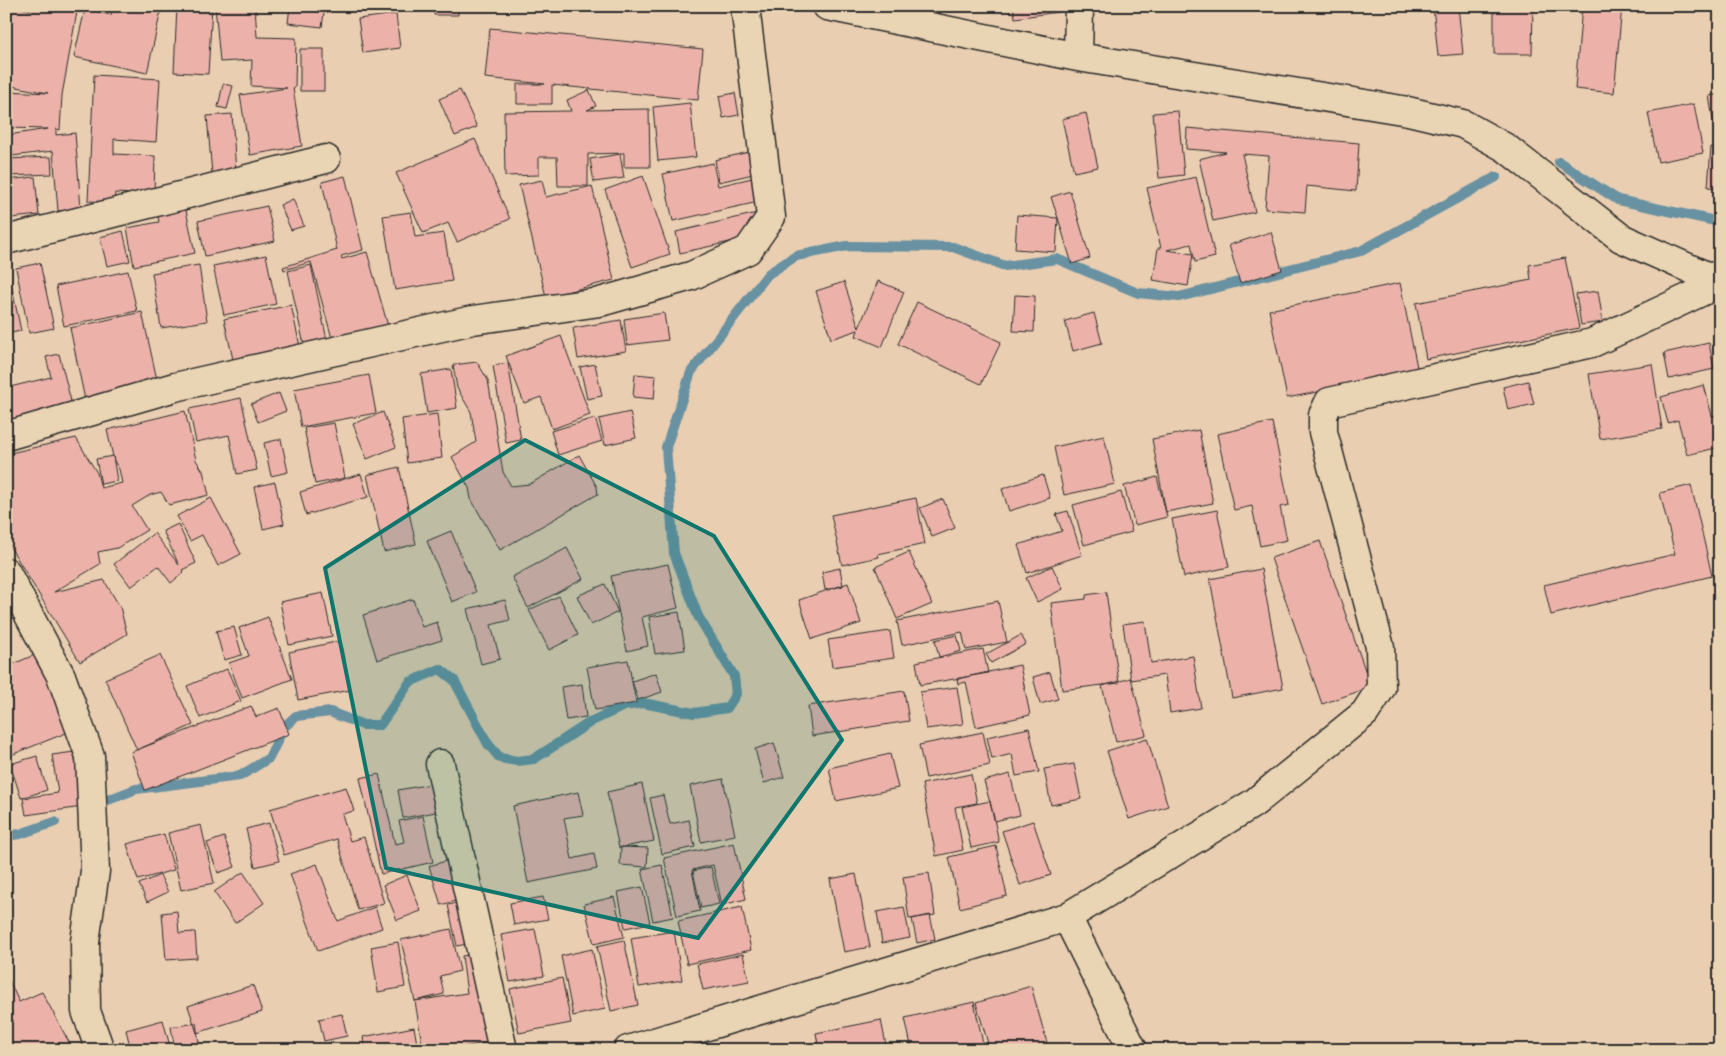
<svg xmlns="http://www.w3.org/2000/svg" width="1726" height="1056" font-family="Itim,sans-serif">
<style>
.lines{fill:none;stroke-linecap:round;stroke-linejoin:round}
.stream{stroke:#6791a2;stroke-width:10}
.building{fill:#ecb2aa;stroke:#2b2b2b}
.street-casing{stroke:#2b2b2b;stroke-width:31}
.street{stroke:#e9d5b3;stroke-width:28}
.marked{fill:#0f766e;fill-opacity:0.2;stroke:#0f766e;stroke-width:4;stroke-linejoin:round}
</style>
<rect width="100%" height="100%" fill="#eaceb1"/>
<filter id="ink" filterUnits="userSpaceOnUse"><feTurbulence type="fractalNoise" baseFrequency=".02" numOctaves="2"/><feDisplacementMap in="SourceGraphic" scale="10" xChannelSelector="R" yChannelSelector="G"/><feConvolveMatrix kernelMatrix="1 2 1 2 8 2 1 2 1" color-interpolation-filters="sRGB"/></filter>
<g filter="url(#ink)">
<g class="lines">
<path class="stream" d="M 1559,162 L 1618,200 L 1720,222
M 95,805 L 136,789 L 240,776 L 269,758 L 284,727 L 296,716 L 330,712 L 363,725 L 380,725 L 410,682 L 440,669 L 454,680 L 488,744 L 500,758 L 517,761 L 534,759 L 592,721 L 624,706 L 643,703 L 694,713 L 727,708 L 736,694 L 734,676 L 698,616 L 674,553 L 666,447 L 691,372 L 768,274 L 796,256 L 847,246 L 953,247 L 1005,266 L 1057,259 L 1138,293 L 1179,297 L 1361,251 L 1496,177
M 6,836 L 20,834 L 55,822"/>
</g>
<path class="building" d="M 6,6 L 31,10 L 31,6 L 78,6 L 62,95 L 60,130 L 56,129 L 56,135 L 75,133 L 81,209 L 58,211 L 53,151 L 12,156 L 8,135 L 48,129 L 6,128 L 6,91 L 48,93 L 6,85 Z
M 113,6 L 162,6 L 147,73 L 74,57 L 85,9 L 111,15 Z
M 177,6 L 212,6 L 208,74 L 174,72 Z
M 215,6 L 255,6 L 257,37 L 296,38 L 295,88 L 293,88 L 302,146 L 250,155 L 240,95 L 287,88 L 251,86 L 252,60 L 220,62 Z
M 290,6 L 325,6 L 322,27 L 288,23 Z
M 434,6 L 458,6 L 458,15 L 434,15 Z
M 907,6 L 942,6 L 941,13 Z
M 1013,6 L 1064,6 L 1065,11 L 1015,18 Z
M 1433,6 L 1458,6 L 1463,54 L 1438,56 Z
M 1494,6 L 1533,6 L 1532,54 L 1494,54 Z
M 1582,6 L 1622,6 L 1614,93 L 1575,89 Z
M 396,14 L 400,48 L 363,53 L 358,19 Z
M 490,28 L 703,49 L 698,100 L 552,85 L 552,104 L 517,104 L 517,84 L 545,84 L 485,78 Z
M 300,49 L 324,49 L 324,91 L 300,91 Z
M 94,75 L 160,79 L 156,142 L 114,139 L 114,154 L 155,156 L 154,195 L 115,193 L 114,202 L 88,201 Z
M 223,84 L 233,86 L 227,109 L 218,107 Z
M 460,90 L 477,127 L 455,136 L 439,99 Z
M 589,90 L 596,106 L 587,110 L 649,109 L 650,167 L 624,167 L 624,153 L 588,154 L 588,186 L 558,186 L 557,157 L 539,157 L 539,175 L 505,176 L 504,112 L 571,111 L 567,100 Z
M 735,93 L 739,115 L 723,118 L 719,96 Z
M 1720,94 L 1720,130 L 1715,131 L 1709,96 Z
M 690,103 L 696,157 L 658,161 L 653,107 Z
M 1694,104 L 1703,153 L 1658,162 L 1648,113 Z
M 1178,111 L 1184,175 L 1159,178 L 1153,113 Z
M 1086,113 L 1098,167 L 1074,172 L 1062,119 Z
M 232,114 L 236,172 L 212,174 L 207,116 Z
M 1187,128 L 1359,143 L 1356,191 L 1307,186 L 1305,212 L 1265,209 L 1269,156 L 1242,154 L 1255,212 L 1213,221 L 1199,159 L 1226,152 L 1186,149 Z
M 475,139 L 510,219 L 457,242 L 448,223 L 423,233 L 396,173 Z
M 1711,147 L 1720,148 L 1720,188 L 1708,187 Z
M 749,152 L 753,174 L 719,182 L 715,160 Z
M 620,154 L 624,178 L 594,182 L 590,159 Z
M 51,157 L 52,174 L 7,176 L 7,159 Z
M 713,163 L 718,186 L 752,178 L 758,202 L 673,221 L 663,174 Z
M 345,176 L 363,250 L 341,256 L 342,259 L 367,252 L 388,326 L 333,342 L 311,262 L 284,270 L 283,267 L 337,250 L 322,182 Z
M 643,176 L 670,254 L 632,267 L 605,190 Z
M 35,177 L 39,215 L 12,218 L 7,180 Z
M 1196,177 L 1215,257 L 1195,262 L 1191,244 L 1167,250 L 1193,254 L 1188,286 L 1153,280 L 1158,248 L 1161,248 L 1147,188 Z
M 542,180 L 546,197 L 592,186 L 614,280 L 546,297 L 519,185 Z
M 1070,191 L 1090,258 L 1072,264 L 1058,218 L 1056,252 L 1015,249 L 1017,215 L 1058,218 L 1051,197 Z
M 293,199 L 304,226 L 291,230 L 280,205 Z
M 184,201 L 195,253 L 134,266 L 127,228 L 159,222 L 156,207 Z
M 267,206 L 275,241 L 205,256 L 198,221 Z
M 411,212 L 415,237 L 444,233 L 452,281 L 395,290 L 383,216 Z
M 757,213 L 761,235 L 680,253 L 676,232 Z
M 123,231 L 130,261 L 107,266 L 100,237 Z
M 1271,232 L 1282,270 L 1240,283 L 1229,245 Z
M 266,255 L 276,304 L 224,315 L 213,266 Z
M 1565,258 L 1579,328 L 1426,359 L 1416,303 L 1531,280 L 1529,265 Z
M 6,260 L 21,331 L 6,334 Z
M 40,263 L 54,328 L 29,333 L 16,268 Z
M 199,265 L 207,321 L 161,328 L 152,273 Z
M 311,265 L 327,340 L 304,345 L 288,271 Z
M 128,271 L 137,311 L 64,326 L 56,286 Z
M 878,281 L 904,292 L 882,347 L 856,336 L 858,330 L 831,339 L 816,291 L 844,282 L 859,328 Z
M 1400,283 L 1418,372 L 1287,398 L 1269,310 Z
M 1598,291 L 1603,322 L 1581,325 L 1576,294 Z
M 1015,295 L 1035,296 L 1034,332 L 1013,331 Z
M 917,302 L 1001,342 L 981,384 L 898,344 Z
M 291,305 L 301,351 L 234,364 L 224,319 Z
M 142,312 L 159,389 L 86,405 L 70,328 Z
M 664,313 L 668,340 L 627,345 L 624,319 Z
M 1094,313 L 1102,343 L 1073,351 L 1065,321 Z
M 621,320 L 626,351 L 578,359 L 573,328 Z
M 561,336 L 590,415 L 552,429 L 541,397 L 524,403 L 506,356 Z
M 1709,343 L 1714,369 L 1669,379 L 1664,353 Z
M 59,354 L 73,409 L 6,426 L 6,388 L 51,377 L 46,357 Z
M 477,362 L 488,380 L 503,472 L 511,486 L 530,484 L 579,455 L 597,487 L 598,494 L 500,550 L 471,499 L 469,488 L 452,457 L 476,442 L 471,412 L 457,388 L 453,365 Z
M 508,363 L 521,440 L 506,443 L 493,366 Z
M 595,364 L 602,396 L 587,399 L 580,367 Z
M 1652,364 L 1662,429 L 1600,439 L 1589,374 Z
M 451,369 L 457,408 L 427,413 L 421,374 Z
M 635,374 L 656,376 L 654,399 L 633,397 Z
M 369,375 L 376,413 L 301,427 L 294,389 Z
M 1528,381 L 1534,404 L 1508,410 L 1503,387 Z
M 1704,385 L 1712,416 L 1720,414 L 1720,447 L 1687,455 L 1678,420 L 1668,423 L 1661,397 Z
M 279,393 L 286,411 L 258,422 L 251,404 Z
M 241,398 L 257,470 L 237,474 L 229,435 L 196,442 L 189,409 Z
M 185,411 L 196,460 L 203,471 L 209,495 L 169,505 L 161,492 L 150,495 L 132,506 L 147,530 L 117,548 L 98,552 L 100,564 L 54,592 L 104,580 L 120,607 L 127,634 L 80,662 L 6,540 L 6,454 L 76,438 L 97,473 L 101,488 L 122,483 L 119,469 L 114,461 L 107,430 Z
M 383,412 L 396,447 L 367,459 L 353,424 Z
M 630,412 L 636,438 L 605,445 L 599,419 Z
M 437,414 L 442,458 L 407,463 L 402,419 Z
M 595,418 L 602,441 L 558,455 L 551,431 Z
M 1272,422 L 1289,505 L 1280,507 L 1287,540 L 1260,546 L 1252,506 L 1234,510 L 1217,434 Z
M 334,423 L 345,478 L 315,484 L 304,428 Z
M 1199,430 L 1213,503 L 1166,512 L 1152,439 Z
M 1104,436 L 1115,484 L 1064,495 L 1054,447 Z
M 281,439 L 288,472 L 271,476 L 264,443 Z
M 113,456 L 117,481 L 101,484 L 96,459 Z
M 399,467 L 416,544 L 384,552 L 367,475 Z
M 361,474 L 368,497 L 306,515 L 300,492 Z
M 1043,475 L 1050,498 L 1009,511 L 1002,489 Z
M 1157,477 L 1167,517 L 1135,525 L 1124,486 Z
M 275,482 L 284,524 L 263,529 L 254,487 Z
M 1691,485 L 1712,576 L 1551,615 L 1544,585 L 1675,554 L 1660,493 Z
M 1121,492 L 1132,532 L 1084,545 L 1073,505 Z
M 211,498 L 241,554 L 218,566 L 202,535 L 190,541 L 177,516 Z
M 916,498 L 925,544 L 878,554 L 879,557 L 842,565 L 831,515 Z
M 943,499 L 955,528 L 932,537 L 920,508 Z
M 1217,510 L 1229,567 L 1184,577 L 1172,519 Z
M 1068,511 L 1082,555 L 1027,573 L 1018,545 L 1062,531 L 1056,514 Z
M 178,524 L 196,563 L 182,570 L 184,572 L 171,583 L 158,566 L 131,587 L 114,564 L 154,533 L 179,565 L 163,531 Z
M 451,531 L 476,592 L 452,602 L 427,541 Z
M 1320,541 L 1371,687 L 1322,704 L 1271,558 Z
M 1720,543 L 1720,573 L 1714,544 Z
M 567,548 L 583,579 L 528,608 L 512,577 Z
M 909,552 L 932,604 L 897,619 L 875,567 Z
M 668,564 L 678,608 L 642,617 L 648,646 L 627,651 L 611,576 Z
M 1052,566 L 1063,589 L 1037,602 L 1026,578 Z
M 840,568 L 843,586 L 825,590 L 822,572 Z
M 1261,569 L 1283,688 L 1232,698 L 1210,579 Z
M 848,583 L 861,623 L 812,639 L 799,600 Z
M 605,584 L 618,612 L 591,625 L 577,596 Z
M 1106,592 L 1119,683 L 1062,690 L 1051,603 L 1086,599 L 1086,595 Z
M 323,593 L 332,636 L 289,645 L 280,602 Z
M 559,596 L 578,635 L 549,650 L 529,610 Z
M 413,599 L 422,627 L 437,622 L 442,640 L 377,660 L 363,615 Z
M 505,600 L 510,620 L 491,625 L 500,659 L 481,664 L 467,609 Z
M 998,601 L 1007,642 L 966,650 L 962,632 L 902,645 L 897,621 Z
M 679,612 L 685,650 L 655,654 L 649,617 Z
M 268,617 L 292,679 L 242,698 L 229,663 L 249,656 L 239,628 Z
M 1145,621 L 1151,663 L 1193,656 L 1201,708 L 1170,713 L 1165,675 L 1131,680 L 1123,624 Z
M 234,627 L 242,655 L 224,660 L 216,631 Z
M 890,631 L 894,658 L 832,667 L 828,640 Z
M 957,635 L 961,651 L 939,657 L 935,640 Z
M 1021,635 L 1026,644 L 991,663 L 986,654 Z
M 340,641 L 350,690 L 298,700 L 289,652 Z
M 983,649 L 988,673 L 920,685 L 916,662 Z
M 39,653 L 71,731 L 11,755 L 6,742 L 6,667 Z
M 160,655 L 193,725 L 137,750 L 105,679 Z
M 628,660 L 636,703 L 595,710 L 587,667 Z
M 1020,665 L 1030,715 L 976,727 L 966,682 L 958,684 L 957,679 Z
M 227,669 L 241,701 L 200,718 L 187,686 Z
M 1050,672 L 1058,699 L 1040,704 L 1033,677 Z
M 656,673 L 662,692 L 638,700 L 632,681 Z
M 1131,678 L 1146,735 L 1116,742 L 1102,686 Z
M 582,684 L 586,717 L 566,720 L 561,687 Z
M 957,687 L 963,724 L 926,729 L 920,692 Z
M 904,691 L 909,721 L 812,736 L 808,706 Z
M 251,706 L 256,717 L 279,708 L 289,734 L 145,790 L 131,752 Z
M 1029,728 L 1039,772 L 1016,776 L 1012,754 L 992,759 L 987,737 Z
M 983,732 L 990,765 L 926,778 L 919,745 Z
M 1147,738 L 1168,806 L 1129,819 L 1107,751 Z
M 774,743 L 784,777 L 764,783 L 755,749 Z
M 74,752 L 82,807 L 26,815 L 23,798 L 58,793 L 52,755 Z
M 890,754 L 898,788 L 836,801 L 829,768 Z
M 37,756 L 47,790 L 21,798 L 10,764 Z
M 1074,764 L 1081,799 L 1051,805 L 1044,769 Z
M 379,774 L 395,844 L 404,842 L 399,821 L 423,816 L 433,862 L 381,874 L 360,778 Z
M 971,774 L 977,803 L 955,807 L 963,850 L 936,856 L 922,784 Z
M 1010,774 L 1020,815 L 995,821 L 984,781 Z
M 723,779 L 735,835 L 701,842 L 690,786 Z
M 431,784 L 436,812 L 403,818 L 398,790 Z
M 642,784 L 654,841 L 619,848 L 607,792 Z
M 346,787 L 354,811 L 342,814 L 350,841 L 364,837 L 384,903 L 358,910 L 337,839 L 284,855 L 270,809 Z
M 578,792 L 583,815 L 564,818 L 572,859 L 594,854 L 597,869 L 528,883 L 513,806 Z
M 663,795 L 670,824 L 689,820 L 695,847 L 662,854 L 650,798 Z
M 990,801 L 999,842 L 971,848 L 962,807 Z
M 1033,821 L 1051,875 L 1020,885 L 1002,831 Z
M 269,823 L 279,861 L 255,867 L 246,829 Z
M 201,825 L 214,883 L 181,890 L 168,833 Z
M 164,834 L 174,870 L 138,880 L 127,844 Z
M 224,837 L 235,867 L 218,873 L 207,843 Z
M 734,843 L 746,899 L 722,905 L 713,865 L 692,870 L 700,911 L 677,916 L 664,858 Z
M 996,846 L 1007,896 L 960,908 L 949,857 Z
M 621,847 L 648,848 L 647,867 L 620,865 Z
M 456,858 L 466,898 L 441,905 L 429,866 Z
M 317,864 L 338,921 L 375,907 L 382,928 L 318,951 L 290,874 Z
M 662,865 L 673,917 L 653,921 L 642,869 Z
M 711,867 L 719,904 L 701,908 L 693,871 Z
M 243,872 L 264,903 L 235,923 L 214,892 Z
M 929,873 L 935,915 L 909,919 L 903,877 Z
M 856,874 L 870,947 L 844,952 L 830,879 Z
M 160,875 L 168,892 L 147,902 L 139,884 Z
M 407,875 L 421,911 L 397,920 L 383,885 Z
M 642,887 L 650,923 L 625,928 L 618,892 Z
M 543,897 L 548,919 L 514,925 L 510,903 Z
M 614,897 L 624,937 L 594,944 L 584,904 Z
M 466,901 L 476,942 L 457,946 L 448,905 Z
M 742,907 L 751,950 L 687,964 L 678,921 Z
M 904,907 L 910,938 L 882,943 L 877,912 Z
M 177,911 L 179,933 L 195,932 L 197,958 L 166,960 L 162,913 Z
M 930,915 L 935,939 L 917,943 L 912,919 Z
M 451,929 L 460,971 L 440,976 L 444,994 L 415,1001 L 401,940 Z
M 535,929 L 544,976 L 510,982 L 501,935 Z
M 674,931 L 682,980 L 639,987 L 631,938 Z
M 624,940 L 638,1005 L 611,1011 L 597,946 Z
M 398,942 L 405,987 L 378,992 L 371,947 Z
M 592,949 L 605,1009 L 573,1016 L 561,956 Z
M 480,953 L 493,1042 L 442,1050 L 423,1050 L 415,1001 L 467,993 L 462,956 Z
M 743,954 L 749,981 L 703,990 L 697,964 Z
M 6,974 L 19,1002 L 42,992 L 70,1044 L 58,1050 L 6,1050 Z
M 562,978 L 571,1023 L 519,1033 L 510,989 Z
M 253,985 L 262,1012 L 197,1033 L 188,1006 Z
M 1031,986 L 1049,1050 L 990,1050 L 976,1003 Z
M 974,1002 L 984,1048 L 975,1050 L 912,1050 L 905,1018 Z
M 342,1014 L 347,1036 L 324,1041 L 319,1019 Z
M 163,1020 L 171,1050 L 131,1050 L 126,1030 Z
M 881,1020 L 887,1050 L 819,1050 L 816,1033 Z
M 196,1023 L 200,1050 L 175,1050 L 171,1027 Z
M 414,1027 L 418,1050 L 365,1050 L 363,1037 Z
M 815,1043 L 817,1050 L 784,1050 Z"/>
<g class="lines">
<defs>
<path id="street" d="M 827,6 L 1078,57 L 1408,111 L 1463,124 L 1506,148 L 1621,238 L 1720,282
M 1078,57 L 1079,6
M 6,240 L 326,159
M 6,436 L 175,387 L 473,320 L 600,302 L 691,276 L 748,250 L 771,217 L 745,6
M 6,572 L 61,676 L 90,756 L 95,871 L 85,942 L 86,1011 L 100,1050
M 440,764 L 503,1050
M 1067,917 L 1133,1050
M 628,1050 L 1067,917 L 1254,803 L 1365,713 L 1381,688 L 1380,647 L 1323,432 L 1323,415 L 1329,402 L 1592,343 L 1720,283"/>
</defs>
<use href="#street" class="street-casing"/>
<use href="#street" class="street"/>
</g>
</g>
<path class="marked" d="M 525,440 L 714,536 L 842,740 L 698,938 L 386,868 L 325,568 Z"/>
<rect width="1726" height="1056" fill="none" stroke="#e9d5b3" stroke-width="25"/>
<rect x="12" y="12" width="1701" height="1031" fill="none" stroke="#2b2b2b" stroke-width="2" filter="url(#ink)"/>
</svg>
